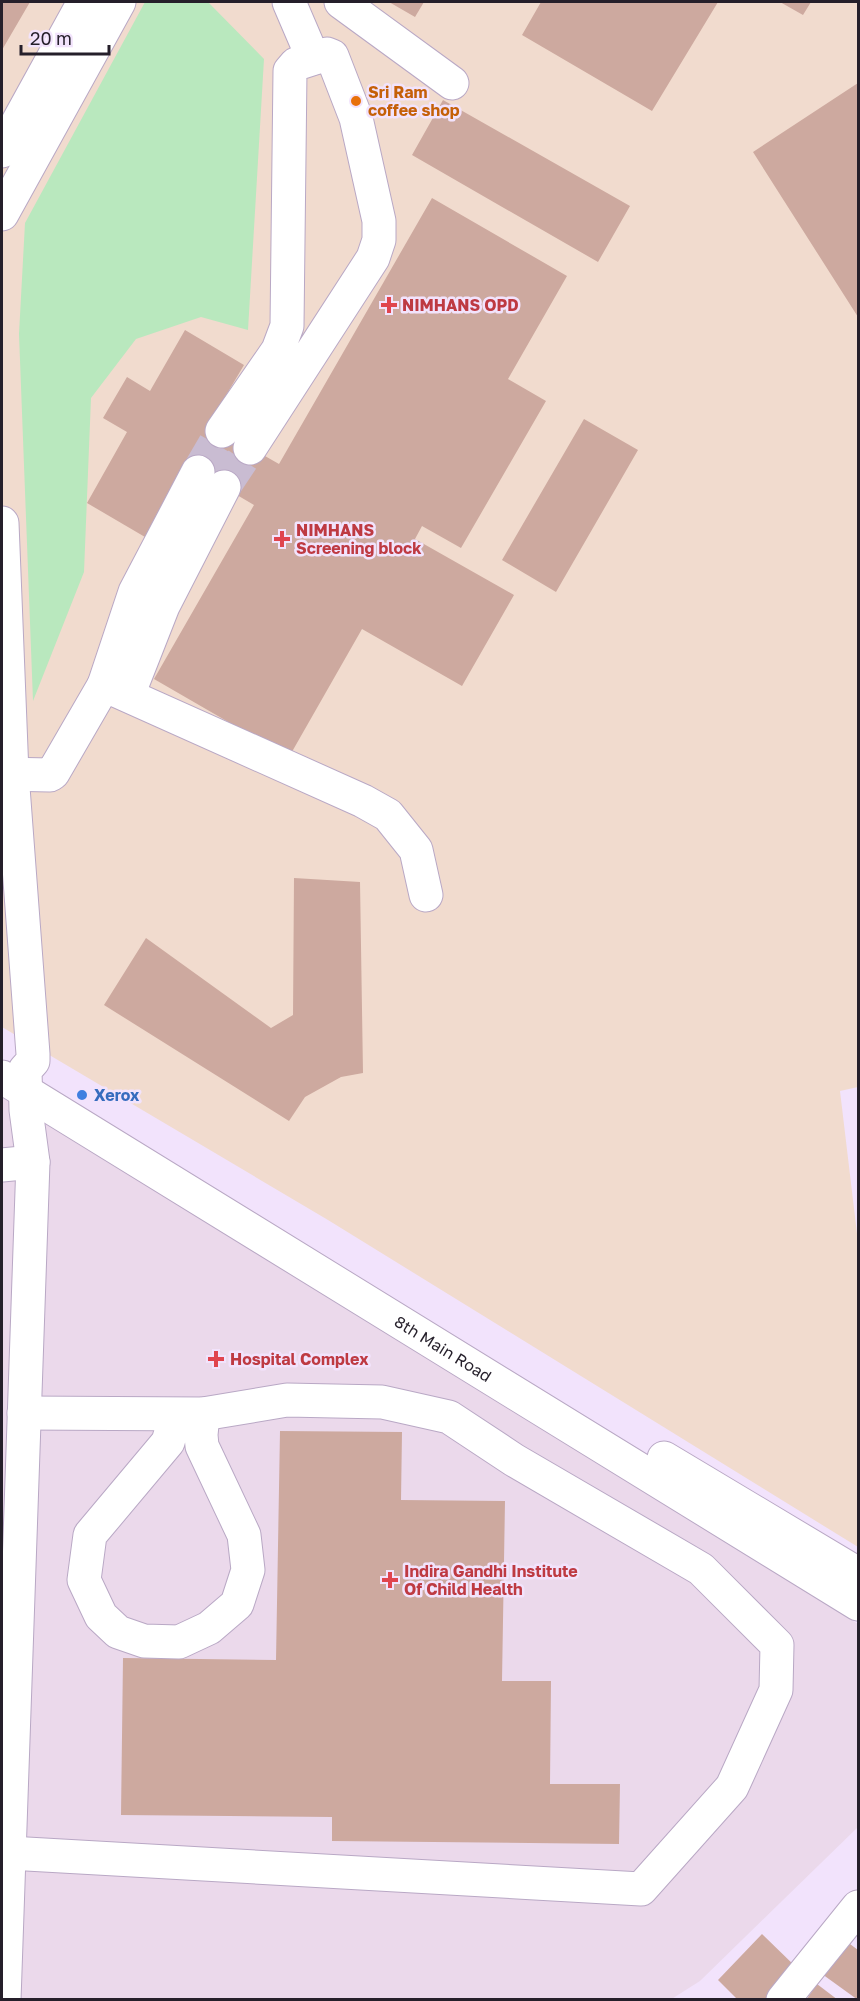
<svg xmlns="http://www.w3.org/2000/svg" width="860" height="2001" font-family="'Golos Text',sans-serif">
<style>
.education{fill:#f1dbce}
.medical{fill:#ebd9eb}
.green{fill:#b9e8be}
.building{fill:#cda99f}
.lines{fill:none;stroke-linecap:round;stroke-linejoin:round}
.minor-tunnel{stroke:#c9bcd2;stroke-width:33;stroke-dasharray:33 16;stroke-linecap:butt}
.minor-casing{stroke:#b9a8c5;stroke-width:35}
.minor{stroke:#fff;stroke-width:33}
.food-dot{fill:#e8710a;stroke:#f2e3fc;stroke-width:2}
.health-dot{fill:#e0444e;stroke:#f2e3fc;stroke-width:2}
.shop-dot{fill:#3f7fe0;stroke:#f2e3fc;stroke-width:2}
.labels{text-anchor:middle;stroke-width:5;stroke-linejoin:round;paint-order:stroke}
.food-label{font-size:16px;font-weight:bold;fill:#c56008;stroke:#f2e3fc;text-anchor:start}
.health-label{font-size:16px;font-weight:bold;fill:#be3a42;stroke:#f2e3fc;text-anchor:start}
.shop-label{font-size:16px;font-weight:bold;fill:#366cbe;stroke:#f2e3fc;text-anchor:start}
.street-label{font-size:16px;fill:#251f2a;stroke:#f2e3fc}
</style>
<rect width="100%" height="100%" fill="#f2e3fc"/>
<path class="education" d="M 2,2 L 858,2 L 858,1087 L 840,1091 L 858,1242 L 858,1547 L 328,1220 L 2,1027 Z"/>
<path class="medical" d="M 2,1094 L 858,1624 L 858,1827 L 700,1981 L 670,2000 L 2,1999 Z"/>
<path class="green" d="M 145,2 L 208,2 L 264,59 L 248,330 L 201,317 L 136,339 L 91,398 L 84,572 L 33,701 L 19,334 L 25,223 Z"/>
<path class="building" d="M 2,2 L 30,2 L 2,50 Z
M 389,2 L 424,2 L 415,17 Z
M 541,2 L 718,2 L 652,111 L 522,35 Z
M 780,2 L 811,2 L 803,15 Z
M 858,83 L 858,317 L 753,152 Z
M 443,100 L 630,206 L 598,262 L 412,155 Z
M 432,198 L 567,276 L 508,379 L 546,401 L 461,548 L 422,526 L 415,539 L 514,595 L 462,686 L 362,629 L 289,757 L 154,679 L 254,505 L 186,465 L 145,537 L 87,503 L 127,432 L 103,418 L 127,377 L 150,391 L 185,330 L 244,365 L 209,424 L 279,464 Z
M 584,419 L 638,450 L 556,592 L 502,560 Z
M 294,878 L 360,882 L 363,1073 L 341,1077 L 305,1097 L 289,1121 L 104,1005 L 146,938 L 271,1028 L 293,1015 Z
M 280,1431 L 402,1432 L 401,1500 L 505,1501 L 502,1681 L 551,1681 L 550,1784 L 620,1784 L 619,1844 L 332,1841 L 332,1817 L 121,1815 L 123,1658 L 276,1660 Z
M 762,1934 L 798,1969 L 769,2000 L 738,2000 L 718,1980 Z
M 846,1941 L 858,1950 L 858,2000 L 822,1974 Z
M 817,1984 L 838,2000 L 806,2000 Z"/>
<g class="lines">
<path class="minor-tunnel" d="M 198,472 L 222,431
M 224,487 L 250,448"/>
<defs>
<g id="minor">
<path d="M 289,2 L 313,58"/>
<path d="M 341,2 L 452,83"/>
<path d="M 2,151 L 84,2"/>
<path d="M 2,214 L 119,2"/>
<path d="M 222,431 L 278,350 L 287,326 L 290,71 L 296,64 L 327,54 L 332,56 L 356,118 L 379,221 L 379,240 L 373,258 L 250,448"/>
<path d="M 2,523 L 12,774 L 33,1054 L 33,1061 L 25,1070 L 26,1110 L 33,1162 L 4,2000"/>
<path d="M 104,685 L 135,592 L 198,472"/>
<path d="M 128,695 L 163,606 L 224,487"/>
<path d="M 2,774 L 50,775 L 53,773 L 104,685 L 363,801 L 388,815 L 416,850 L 426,895"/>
<path id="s1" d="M 2,1077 L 858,1604"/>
<path d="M 2,1165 L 33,1162"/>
<path d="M 176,1415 L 168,1442 L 90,1535 L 84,1580 L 101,1616 L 118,1632 L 144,1641 L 179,1642 L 209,1628 L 237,1604 L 248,1570 L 244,1535 L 202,1446 L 201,1435 L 203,1414"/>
<path d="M 664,1458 L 858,1574"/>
<path d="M 9,1853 L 641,1889 L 732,1787 L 776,1690 L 777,1645 L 701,1569 L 514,1460 L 449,1417 L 382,1402 L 287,1400 L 203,1414 L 24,1413"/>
<path d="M 783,2000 L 858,1907"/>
</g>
</defs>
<use href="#minor" class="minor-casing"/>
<use href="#minor" class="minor"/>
</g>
<circle class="food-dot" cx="356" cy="101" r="6"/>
<g class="health-dot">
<path d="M386 296h6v6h6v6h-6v6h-6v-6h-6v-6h6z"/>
<path d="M279 530h6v6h6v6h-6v6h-6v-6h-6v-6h6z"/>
<path d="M213 1350h6v6h6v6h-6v6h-6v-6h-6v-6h6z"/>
<path d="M387 1571h6v6h6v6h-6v6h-6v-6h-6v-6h6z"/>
</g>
<circle class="shop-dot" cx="82" cy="1095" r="6"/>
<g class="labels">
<g class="food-label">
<text x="368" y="98">Sri Ram<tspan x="368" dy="18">coffee shop</tspan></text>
</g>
<g class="health-label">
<text x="402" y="311">NIMHANS OPD</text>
<text x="296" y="536">NIMHANS<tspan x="296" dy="18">Screening block</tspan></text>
<text x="230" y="1365">Hospital Complex</text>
<text x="404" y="1577">Indira Gandhi Institute<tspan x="404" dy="18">Of Child Health</tspan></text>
</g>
<g class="shop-label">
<text x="94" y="1101">Xerox</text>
</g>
<g class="street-label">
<text dy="6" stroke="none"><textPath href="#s1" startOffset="518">8th Main Road</textPath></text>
</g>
</g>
<rect width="860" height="2001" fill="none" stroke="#251f2a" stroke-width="6"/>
<path d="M21 45v9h88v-9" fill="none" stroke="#251f2a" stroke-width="3"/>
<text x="30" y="45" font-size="18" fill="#251f2a" stroke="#f2e3fc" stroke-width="4.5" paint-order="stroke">20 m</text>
</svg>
